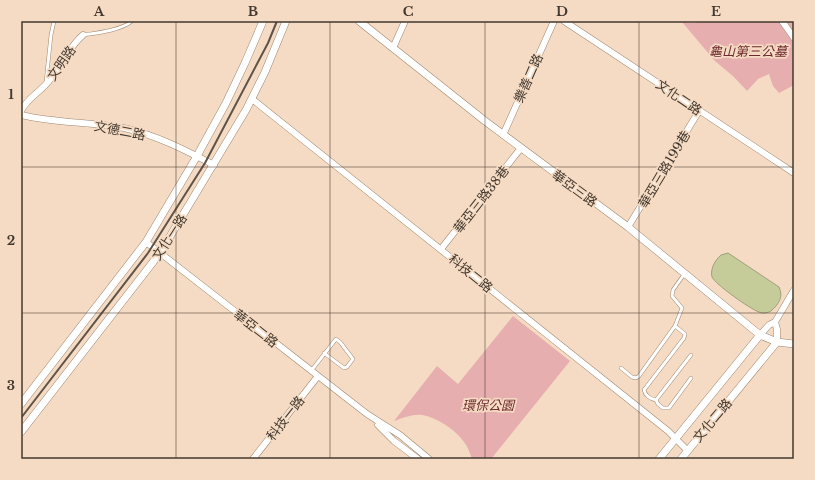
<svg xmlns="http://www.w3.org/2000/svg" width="815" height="480" font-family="'Libre Baskerville','Noto Sans TC',serif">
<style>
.green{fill:#e6aeaf}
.water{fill:#c6cc99;stroke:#9ea079}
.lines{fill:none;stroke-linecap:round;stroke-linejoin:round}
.service-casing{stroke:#9f8771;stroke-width:4}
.minor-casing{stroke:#9f8771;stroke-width:7}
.tertiary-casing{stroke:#9f8771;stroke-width:8}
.service{stroke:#fff;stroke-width:3}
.minor{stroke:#fff;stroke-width:6}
.tertiary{stroke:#fff;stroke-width:7}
.rail{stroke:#5f5247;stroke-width:2}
.grid{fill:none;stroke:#42382f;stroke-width:1;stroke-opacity:0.55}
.labels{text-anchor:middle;stroke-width:3.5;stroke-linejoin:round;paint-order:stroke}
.park-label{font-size:13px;font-style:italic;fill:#6d292f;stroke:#f5dbc3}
.street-label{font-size:13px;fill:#42382f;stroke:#f5dbc3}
.neatline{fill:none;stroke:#42382f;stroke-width:1.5}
.grid-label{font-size:13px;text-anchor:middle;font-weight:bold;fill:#42382f}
</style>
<rect width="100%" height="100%" fill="#f5dbc3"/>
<path class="green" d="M 705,21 L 794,21 L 794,85 L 779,93 L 773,86 L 769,74 L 758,79 L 747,91 L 734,77 L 715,61 L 682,22 L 694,23 Z
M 513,316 L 570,361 L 491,459 L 472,459 C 470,453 468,447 464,442 C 456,430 436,417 422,415 C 413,414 403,418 394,421 L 437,366 L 458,384 Z"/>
<path class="water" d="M 728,253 L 779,287 C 784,297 778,305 771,311 C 767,313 763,314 759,312 C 750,309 715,284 712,277 C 710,269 715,260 721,255 Z"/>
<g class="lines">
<defs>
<path id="service" d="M 83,35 C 97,33 122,30 132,21
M 46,82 L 51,35 L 54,21
M 675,326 L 685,334 L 684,338 L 644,390 C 645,395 650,399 656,400 L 691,355
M 621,368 L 632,377 L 636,378 L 639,376 L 675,326 L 682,308 L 672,296 L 673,290 L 685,273
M 311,371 L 336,339 L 340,342 L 353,359 L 347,367 L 344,368 L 324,353
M 656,400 L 658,404 L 663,408 L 669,408 L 691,378"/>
<path id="minor" d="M 564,21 L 794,173
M 782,21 L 794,38
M 393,48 L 405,21
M 252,99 L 668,431 L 687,450
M 21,111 C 28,97 38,94 48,82 C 52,77 56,72 60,67 C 69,54 70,46 83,35
M 21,115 C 55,123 90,122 124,128 C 156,135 185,150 214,165
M 503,135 L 554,21
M 628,227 L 699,111
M 146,242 L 367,414 L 400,435 L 429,459
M 441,249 L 521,148
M 775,322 L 777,329 L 777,342
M 760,335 L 769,325 L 775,322 L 794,290
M 378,425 L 394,441 L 418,459
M 253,459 L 318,376"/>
<path id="tertiary" d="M 359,21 L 485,121 L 628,227 L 760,335 L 777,342 L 794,344
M 21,404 L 146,242 L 197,156 L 226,103 L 245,63 L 263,21
M 21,432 L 160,253 L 246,110 L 265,72 L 286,21
M 659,459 L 760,335
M 681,459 L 777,342"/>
</defs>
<use href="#service" class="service-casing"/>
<use href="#minor" class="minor-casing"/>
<use href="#tertiary" class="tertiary-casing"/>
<use href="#service" class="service"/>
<use href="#minor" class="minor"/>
<use href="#tertiary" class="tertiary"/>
<path class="rail" d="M 21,418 L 148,253 L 205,163 L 268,43 L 277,21"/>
</g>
<path class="grid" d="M 176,21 L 176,459M 330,21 L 330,459M 485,21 L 485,459M 639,21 L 639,459M 21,167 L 794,167M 21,313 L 794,313"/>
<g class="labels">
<g class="park-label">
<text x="748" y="56">龜山第三公墓</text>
<text x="488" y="410">環保公園</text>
</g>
<g class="street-label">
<text transform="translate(61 63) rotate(-55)" y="5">文明路</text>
<text transform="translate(528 78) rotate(-66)" y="5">樂善二路</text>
<text transform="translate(679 97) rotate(34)" y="5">文化二路</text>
<text transform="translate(120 130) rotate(11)" y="5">文德二路</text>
<text transform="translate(664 169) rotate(-59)" y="5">華亞三路199巷</text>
<text transform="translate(575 188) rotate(36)" y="5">華亞三路</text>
<text transform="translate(481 199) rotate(-52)" y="5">華亞三路38巷</text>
<text transform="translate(169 237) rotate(-57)" y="5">文化一路</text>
<text transform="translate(471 273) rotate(39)" y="5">科技二路</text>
<text transform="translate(256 328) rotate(38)" y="5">華亞二路</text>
<text transform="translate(285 418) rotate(-52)" y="5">科技一路</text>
<text transform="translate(712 420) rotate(-50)" y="5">文化二路</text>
</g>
</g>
<rect width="815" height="480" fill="none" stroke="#f5dbc3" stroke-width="44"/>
<rect x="22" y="22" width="771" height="436" class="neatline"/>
<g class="grid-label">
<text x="99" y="16">A</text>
<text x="253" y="16">B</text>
<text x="408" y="16">C</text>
<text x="562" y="16">D</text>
<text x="716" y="16">E</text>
<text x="11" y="99">1</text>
<text x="11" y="245">2</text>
<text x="11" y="390">3</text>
</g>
</svg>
